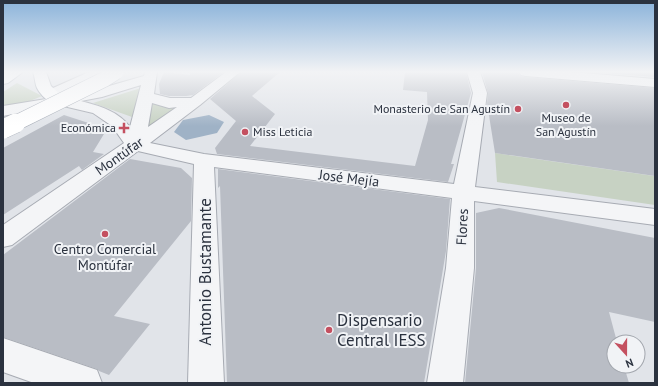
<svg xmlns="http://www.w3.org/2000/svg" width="658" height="386" font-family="'PT Sans',sans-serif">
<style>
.green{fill:#c7d2c3}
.water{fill:#9fb2c6}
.building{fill:#b9bdc5}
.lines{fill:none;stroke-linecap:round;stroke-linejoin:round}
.minor-casing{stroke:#a7abb3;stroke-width:2}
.major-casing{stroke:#a2a9b4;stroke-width:2}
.minor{fill:#f4f5f7;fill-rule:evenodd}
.major{fill:#fff;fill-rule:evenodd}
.major-bridge-far1-casing{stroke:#a2a9b4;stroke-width:16;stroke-linecap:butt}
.major-bridge-casing{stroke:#a2a9b4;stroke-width:20;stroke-linecap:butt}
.major-bridge-far1{stroke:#fff;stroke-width:15}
.major-bridge{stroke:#fff;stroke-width:19}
.poi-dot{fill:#c45060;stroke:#f1f3f6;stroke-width:1.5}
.labels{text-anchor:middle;stroke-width:4;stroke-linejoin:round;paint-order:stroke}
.far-poi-label{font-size:12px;fill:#2b323f;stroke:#f1f3f6;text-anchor:end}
.street-label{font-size:14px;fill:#2b323f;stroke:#f1f3f6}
.poi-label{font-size:14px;fill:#2b323f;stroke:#f1f3f6}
.near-street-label{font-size:17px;fill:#2b323f;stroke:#f1f3f6}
.near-poi-label{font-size:17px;fill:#2b323f;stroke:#f1f3f6;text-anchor:start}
</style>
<rect width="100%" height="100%" fill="#e1e4e9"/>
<path class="green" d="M 17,83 L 42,96 L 23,104 L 3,109 L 3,92 Z
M 144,87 L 132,117 L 93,103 Z
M 152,100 L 183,105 L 144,134 Z
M 495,153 L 654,176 L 655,205 L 497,182 Z"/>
<path class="water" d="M 209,115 L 224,122 L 217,133 L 186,140 L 174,132 L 183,120 Z"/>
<path class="building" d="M 164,72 L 190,75 L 190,72 L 224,72 L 193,95 L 186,96 L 169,96 L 160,94 L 159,84 Z
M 241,72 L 280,72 L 252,96 L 275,114 L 250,146 L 415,166 L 428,120 L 427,92 L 403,90 L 405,72 L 466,72 L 471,93 L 451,164 L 454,164 L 448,182 L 217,154 L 215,148 L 236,121 L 210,99 Z
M 482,72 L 518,72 L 520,76 L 526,77 L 655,88 L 655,176 L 495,153 L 487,103 L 488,93 Z
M 587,72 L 655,72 L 655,77 Z
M 64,115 L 107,129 L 93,152 L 104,154 L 82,170 L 79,166 L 3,215 L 3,148 Z
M 130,159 L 181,168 L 192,178 L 191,221 L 114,316 L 150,324 L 109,375 L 99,371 L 97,369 L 3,337 L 3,255 Z
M 218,169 L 450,199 L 446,251 L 424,383 L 227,383 L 220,186 L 218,188 Z
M 499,208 L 655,238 L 655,322 L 609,312 L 617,342 L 614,342 L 614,366 L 624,366 L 629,383 L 465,383 L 476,268 L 476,213 Z"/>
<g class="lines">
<defs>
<path id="minor" d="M 89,72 L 106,72 L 104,75 L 58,97 L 95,90 L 144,76 L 145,72 L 157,72 L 154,94 L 170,98 L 191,98 L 226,72 L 240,72 L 200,105 L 150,143 L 204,154 L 454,184 L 473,93 L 467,72 L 480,72 L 487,93 L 475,187 L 655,209 L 655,225 L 474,201 L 474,268 L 463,383 L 427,383 L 446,268 L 452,198 L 214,167 L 224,383 L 188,383 L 194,164 L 138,151 L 12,245 L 3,247 L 3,225 L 124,143 L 112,126 L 93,113 L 59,105 L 3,116 L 3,106 L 46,99 L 42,95 L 44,92 ZM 141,85 L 130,127 C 118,111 100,106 81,101 L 102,97 ZM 152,103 L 169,108 L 177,107 L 148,127 Z
M 519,72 L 571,72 L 655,79 L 655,87 L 526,76 L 521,75 Z
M 3,338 L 97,370 L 102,383 L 34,383 L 3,372 Z"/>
<path id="major" d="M 7,72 L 23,72 L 8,83 L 3,84 L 3,74 Z
M 33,72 L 46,72 L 51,86 L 67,101 L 64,104 C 55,107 42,98 37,88 C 35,84 35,77 33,72 Z"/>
</defs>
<use href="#minor" class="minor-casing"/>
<use href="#major" class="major-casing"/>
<use href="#minor" class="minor"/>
<use href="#major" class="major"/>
<defs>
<path id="major-bridge-far1" d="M 14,124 L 105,79 L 116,72"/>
<path id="major-bridge" d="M 3,129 L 16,123"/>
</defs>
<use href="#major-bridge-far1" class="major-bridge-far1-casing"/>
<use href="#major-bridge" class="major-bridge-casing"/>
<use href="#major-bridge-far1" class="major-bridge-far1"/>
<use href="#major-bridge" class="major-bridge"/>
</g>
<linearGradient id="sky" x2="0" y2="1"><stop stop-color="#8bb3da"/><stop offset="0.57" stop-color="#f2f3f5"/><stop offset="1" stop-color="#f2f3f5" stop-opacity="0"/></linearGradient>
<rect width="658" height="126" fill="url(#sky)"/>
<g class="poi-dot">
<circle cx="566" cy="105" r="4"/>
<circle cx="518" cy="109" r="4"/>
<path d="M122 122h4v4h4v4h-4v4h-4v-4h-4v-4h4z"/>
<circle cx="245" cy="132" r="4"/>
<circle cx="105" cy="234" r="4"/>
<circle cx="329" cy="330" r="4"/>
</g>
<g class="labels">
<g class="far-poi-label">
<text x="510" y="113">Monasterio de San Agustín</text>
<text x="566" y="122" text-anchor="middle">Museo de<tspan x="566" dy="14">San Agustín</tspan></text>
<text x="116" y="132">Económica</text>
<text x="253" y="136" text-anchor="start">Miss Leticia</text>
</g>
<g class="street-label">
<text transform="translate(119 156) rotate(-35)" y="5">Montúfar</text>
<text transform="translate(349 178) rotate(7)" y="5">José Mejía</text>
<text transform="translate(462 227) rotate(-87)" y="5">Flores</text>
</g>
<g class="poi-label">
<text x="105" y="254">Centro Comercial<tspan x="105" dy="16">Montúfar</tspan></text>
</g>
<g class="near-street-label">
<text transform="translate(205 272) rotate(-90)" y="6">Antonio Bustamante</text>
</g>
<g class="near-poi-label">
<text x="337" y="326">Dispensario<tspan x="337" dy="20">Central IESS</tspan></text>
</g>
</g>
<rect width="658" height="386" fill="none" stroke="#2b323f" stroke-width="8"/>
<g transform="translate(626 354) rotate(159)"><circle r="19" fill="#f1f3f6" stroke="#a2a6ad"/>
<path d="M0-3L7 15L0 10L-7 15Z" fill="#c45060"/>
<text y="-6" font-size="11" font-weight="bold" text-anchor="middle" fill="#2b323f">N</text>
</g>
</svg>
